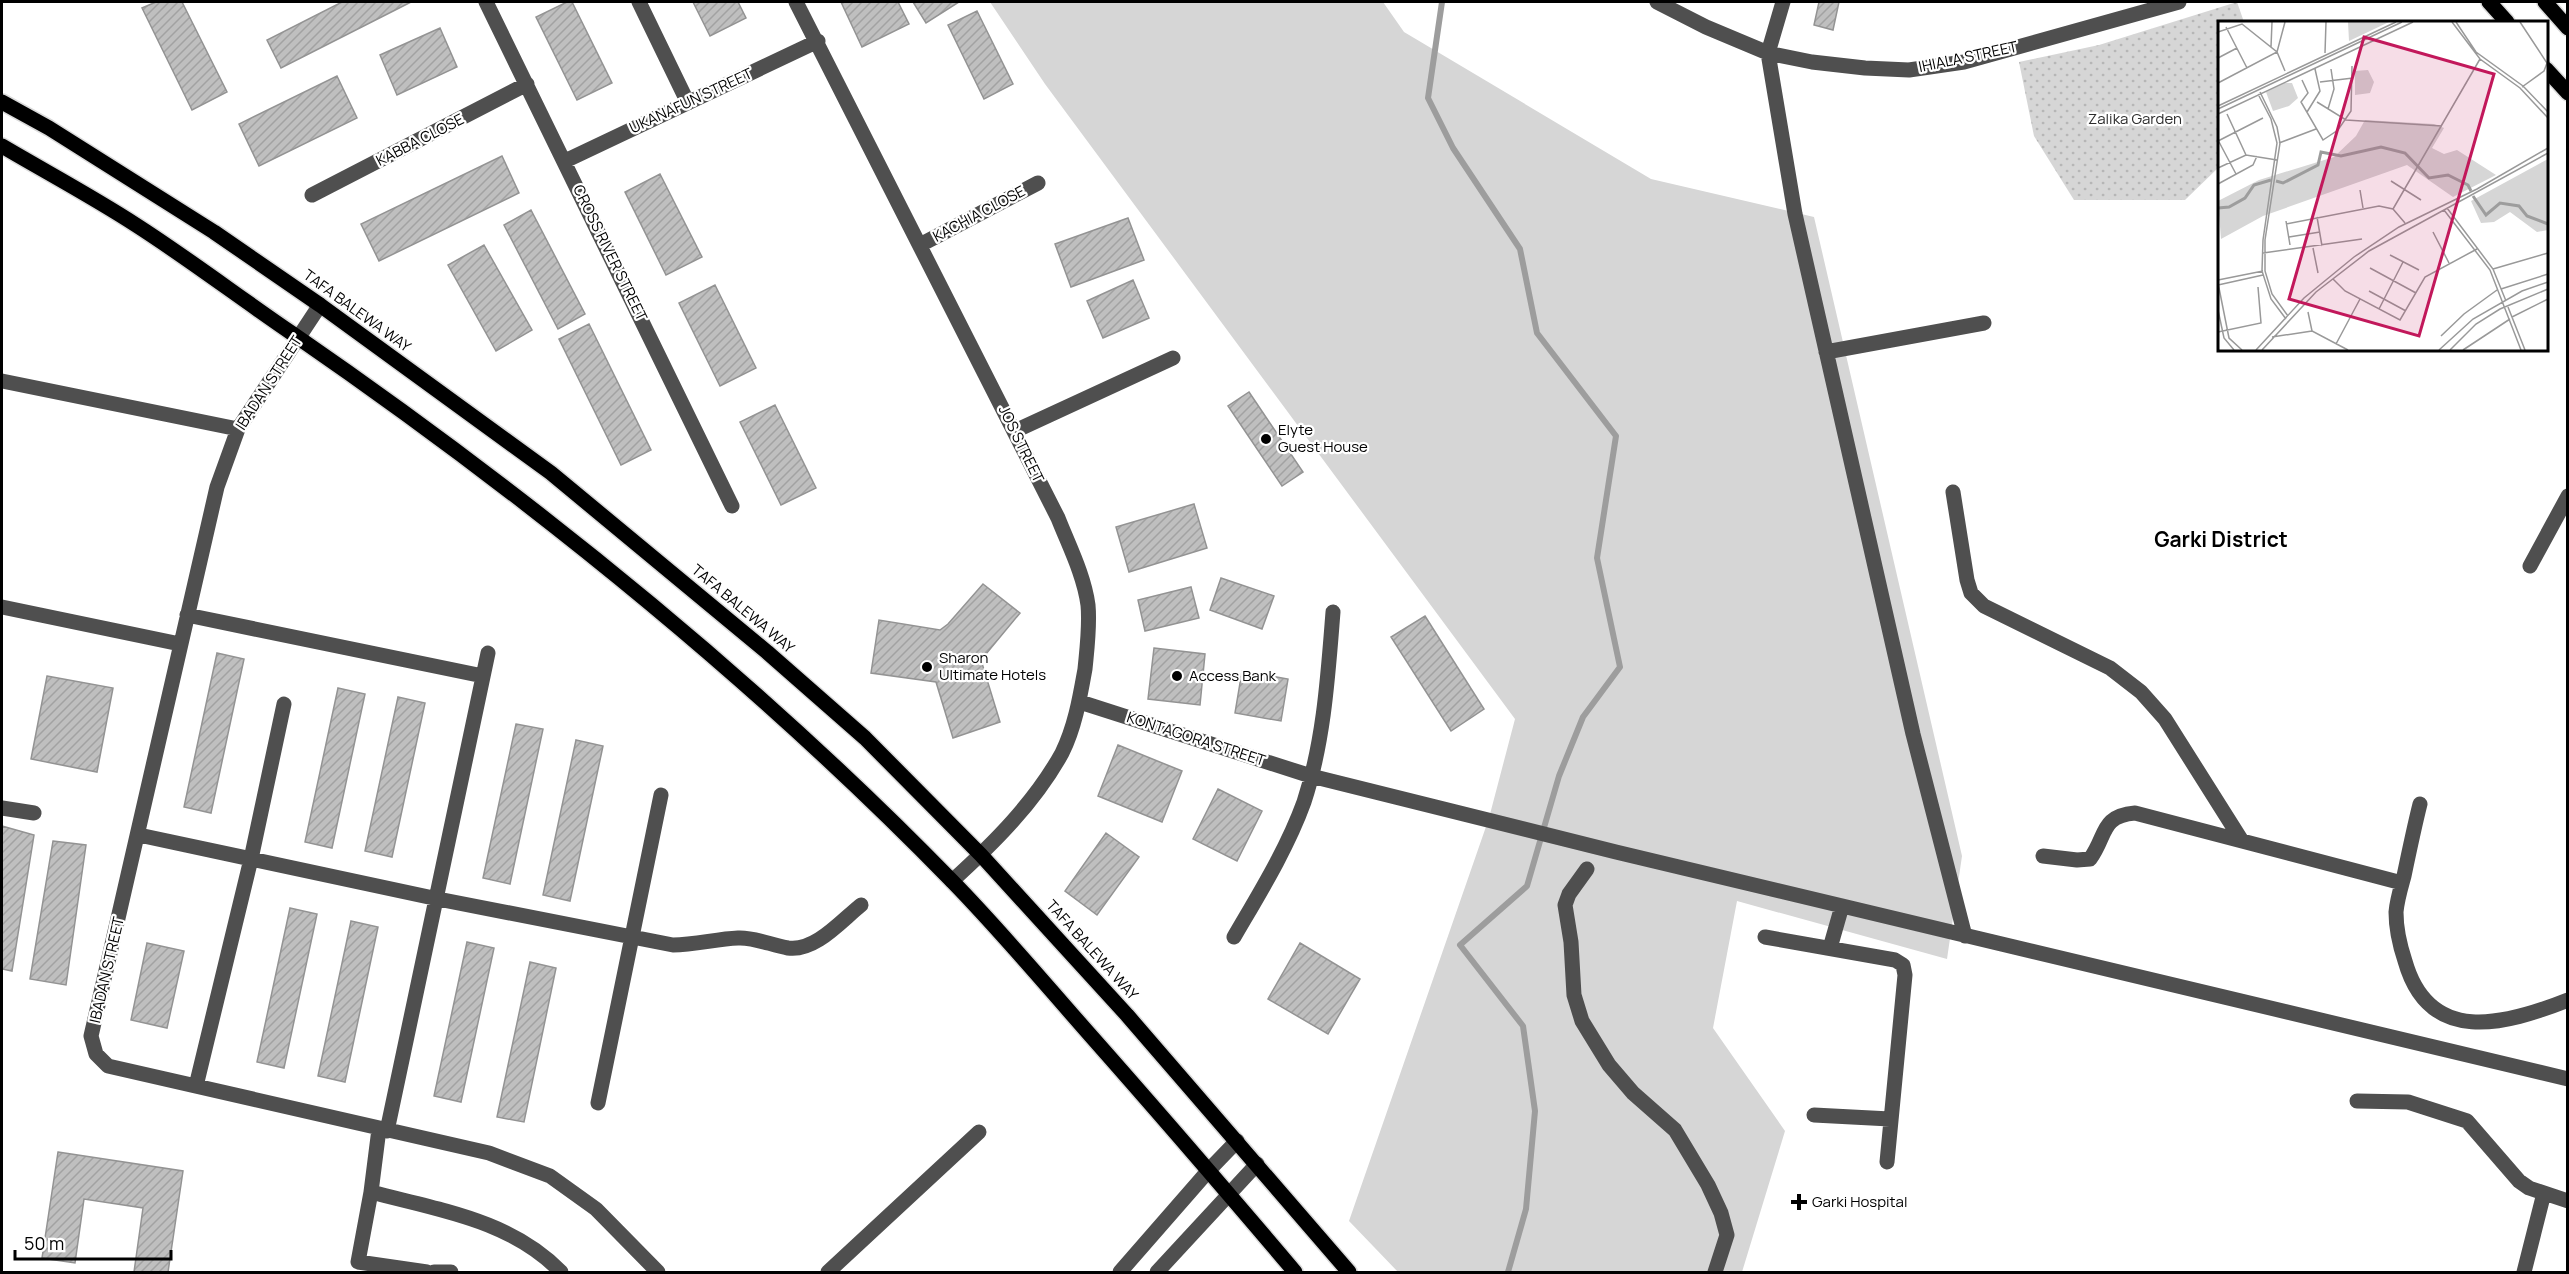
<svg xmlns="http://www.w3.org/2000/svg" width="2569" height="1274" font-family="Manrope,sans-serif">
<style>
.grass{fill:#d6d6d6}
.park{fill:url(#park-dots)}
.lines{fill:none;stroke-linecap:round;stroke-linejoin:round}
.stream{stroke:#9d9d9d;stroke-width:6}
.building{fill:url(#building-hatch);stroke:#939393;stroke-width:1.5}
.major-casing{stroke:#dbdbdb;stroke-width:18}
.minor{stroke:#4f4f4f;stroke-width:15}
.major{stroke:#000;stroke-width:15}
.poi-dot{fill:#000;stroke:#fff;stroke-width:2}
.labels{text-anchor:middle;stroke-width:4.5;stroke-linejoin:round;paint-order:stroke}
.street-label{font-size:15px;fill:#000;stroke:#fff}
.park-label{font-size:15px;fill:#2d2d2d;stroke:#fff}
.poi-label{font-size:15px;fill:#000;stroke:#fff;text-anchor:start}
.district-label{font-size:21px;font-weight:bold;fill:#000;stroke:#fff}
.inset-river{fill:none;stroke:#9d9d9d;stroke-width:3}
.inset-road{fill:none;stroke:#999;stroke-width:1.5}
.view{fill:#c2185b;fill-opacity:0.15;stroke:#c2185b;stroke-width:3}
.inset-edge{fill:none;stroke:#000;stroke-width:3}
</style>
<defs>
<pattern id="park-dots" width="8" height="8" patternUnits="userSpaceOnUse" patternTransform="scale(1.5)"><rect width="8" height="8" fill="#d6d6d6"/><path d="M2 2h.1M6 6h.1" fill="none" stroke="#b6b6b6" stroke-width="1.8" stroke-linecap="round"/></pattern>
<pattern id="building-hatch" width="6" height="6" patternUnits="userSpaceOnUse" patternTransform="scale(1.5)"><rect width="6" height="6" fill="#bfbfbf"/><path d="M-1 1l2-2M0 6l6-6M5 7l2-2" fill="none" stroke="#a2a2a2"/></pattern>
</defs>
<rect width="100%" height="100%" fill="#fff"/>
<path class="grass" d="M 990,2 L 1383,2 L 1404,32 L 1651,179 L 1814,217 L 1962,856 L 1947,959 L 1737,901 L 1713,1028 L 1785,1131 L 1742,1272 L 1398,1272 L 1349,1221 L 1489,818 L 1515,719 L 1045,84 Z"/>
<path class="park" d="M 2237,2 L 2244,22 L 2220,22 L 2219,167 L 2185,200 L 2074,200 L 2034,136 L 2019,62 L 2099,45 Z"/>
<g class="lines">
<path class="stream" d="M 1442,2 L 1428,98 L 1453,148 L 1520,249 L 1537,333 L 1616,436 L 1597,558 L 1620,667 L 1583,717 L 1559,776 L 1527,886 L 1460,945 L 1523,1026 L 1535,1111 L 1526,1209 L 1508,1272"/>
</g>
<path class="building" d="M 156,2 L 182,2 L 227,92 L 192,110 L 142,8 Z
M 342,2 L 411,2 L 281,68 L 267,40 Z
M 567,2 L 572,2 L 612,83 L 577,100 L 536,17 Z
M 693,2 L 738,2 L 746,18 L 710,36 Z
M 841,2 L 898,2 L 909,24 L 862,47 Z
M 913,2 L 959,2 L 926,23 Z
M 1819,2 L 1839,2 L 1833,30 L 1814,25 Z
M 977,11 L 1013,84 L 984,99 L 948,25 Z
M 440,28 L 457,67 L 397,95 L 380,55 Z
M 337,76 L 357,118 L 259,166 L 239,124 Z
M 502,156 L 519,193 L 379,261 L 361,224 Z
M 660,174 L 702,257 L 666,275 L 625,192 Z
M 531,210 L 585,314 L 558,329 L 504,225 Z
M 1128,218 L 1144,260 L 1071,287 L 1055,244 Z
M 484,245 L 532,330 L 496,351 L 448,265 Z
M 1133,280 L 1149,318 L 1103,338 L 1087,301 Z
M 715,285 L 756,368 L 720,386 L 679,303 Z
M 589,324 L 651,450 L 621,465 L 559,339 Z
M 1249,392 L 1303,472 L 1282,486 L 1228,406 Z
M 775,405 L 816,488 L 781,505 L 740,422 Z
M 1194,504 L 1207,548 L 1129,572 L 1116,527 Z
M 1221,578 L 1274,596 L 1262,629 L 1210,610 Z
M 983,584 L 1020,613 L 981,660 L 1000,722 L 953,738 L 936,682 L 871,673 L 879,620 L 940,630 L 948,624 Z
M 1191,587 L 1199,618 L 1145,631 L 1138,600 Z
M 1425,616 L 1484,709 L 1451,731 L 1391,637 Z
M 1154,648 L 1205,654 L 1200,705 L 1148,699 Z
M 217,653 L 244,659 L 211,813 L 184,807 Z
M 1242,671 L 1288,679 L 1281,721 L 1235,713 Z
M 47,676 L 113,688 L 97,772 L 31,759 Z
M 338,688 L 365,694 L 332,848 L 305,842 Z
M 398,697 L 425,703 L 392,857 L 365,851 Z
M 516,724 L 543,729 L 510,884 L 483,878 Z
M 576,740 L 603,746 L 570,901 L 543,895 Z
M 1118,745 L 1182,771 L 1162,822 L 1098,796 Z
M 1218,789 L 1262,811 L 1237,861 L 1193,839 Z
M 2,826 L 34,835 L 12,971 L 2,969 Z
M 1106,833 L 1139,857 L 1097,915 L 1065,891 Z
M 53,841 L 86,845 L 66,985 L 30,979 Z
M 290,908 L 317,914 L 284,1068 L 257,1062 Z
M 351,921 L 378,927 L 345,1082 L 318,1076 Z
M 467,942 L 494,948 L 461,1102 L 434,1096 Z
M 147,943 L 184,951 L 167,1028 L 131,1020 Z
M 1300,943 L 1360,979 L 1328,1034 L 1268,999 Z
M 530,962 L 556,968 L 524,1122 L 497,1117 Z
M 58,1152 L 183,1171 L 168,1272 L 134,1272 L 143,1208 L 84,1199 L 75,1263 L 42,1258 Z"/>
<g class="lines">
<defs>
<path id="major" d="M 2489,2 L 2507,22
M 2545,2 L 2568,28
M 2546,69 L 2568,93
M 2,102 L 49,128 L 214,232 L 320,305 L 551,473 L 767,652 L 865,738 L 981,855 L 1127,1015 L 1349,1272
M 2,146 C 46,172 93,197 136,225 C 189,259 240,298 293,334 C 528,496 752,676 952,881 C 1001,931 1045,984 1091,1036 C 1160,1114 1228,1193 1295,1272"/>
</defs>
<use href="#major" class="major-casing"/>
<path class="minor" d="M 486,2 L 732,506
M 639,2 L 688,103
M 796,2 L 1058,518 C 1069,546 1084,575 1088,605 C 1090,626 1087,648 1085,669 C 1080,697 1075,727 1062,753 C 1035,802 994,843 952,881
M 1657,2 L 1706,27 L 1768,53 L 1812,62 L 1865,68 L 1909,70 L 1964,62 L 2179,2
M 1783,2 L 1768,53 L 1795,214 L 1913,734 L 1965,936
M 565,161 L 818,41
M 312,195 L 527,84
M 920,245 L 1038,183
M 320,305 L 238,429 L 217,487 L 91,1036 L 96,1054 L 108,1066 L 489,1153 L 550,1176 L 596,1209 L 658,1272
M 1826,352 L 1984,323
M 2,381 L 238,429
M 1015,431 L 1173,358
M 1953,492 L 1967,580 L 1971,593 L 1984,606 L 2110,668 L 2141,692 L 2165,719 L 2242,841
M 2530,566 L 2568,496
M 2,607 L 180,644
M 187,615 L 483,676
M 1080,702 L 1311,776 L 1616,852 L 2568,1079
M 2420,804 C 2414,828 2409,852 2404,876 C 2401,887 2397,900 2396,912 C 2396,928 2400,946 2405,961 C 2429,1046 2505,1025 2568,1000
M 2,808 L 34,813
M 139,835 L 438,899 L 673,945 C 695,945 716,939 738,938 C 754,937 771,945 788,948 C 815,952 841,921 861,905
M 2043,856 L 2077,860 L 2090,859 C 2107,836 2100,816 2135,813 L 2402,883
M 1587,869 L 1569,894 L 1565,905 L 1571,942 L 1574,995 L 1582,1021 L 1609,1065 L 1633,1093 L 1675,1130 L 1708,1185 L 1721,1213 L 1727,1235 L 1715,1272
M 1234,937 C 1259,894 1287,849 1304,802 C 1324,741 1328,675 1333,612
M 1765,937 L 1895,960 L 1903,965 L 1905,975 L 1887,1162
M 1830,948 L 1842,906
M 196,1086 L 251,859 L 284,704
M 2357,1101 L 2408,1102 L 2467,1121 L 2519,1181 L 2529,1188 L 2568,1201
M 598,1103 L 661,795
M 1814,1115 L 1890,1119
M 379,1129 L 371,1192 L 358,1262 L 427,1272
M 387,1131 L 488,653
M 371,1192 C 439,1210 511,1220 561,1272
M 434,1272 L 451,1272
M 828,1272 L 979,1132
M 1120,1272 L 1209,1170 L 1237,1141
M 1157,1272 L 1257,1164
M 2524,1272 L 2544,1193"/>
<use href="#major" class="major"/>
</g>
<g class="poi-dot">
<circle cx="1266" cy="439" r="6"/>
<circle cx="927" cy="667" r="6"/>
<circle cx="1177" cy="676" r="6"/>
<path d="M1796 1193h6v6h6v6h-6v6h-6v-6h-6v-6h6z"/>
</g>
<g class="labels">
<g class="street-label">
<text transform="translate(1968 57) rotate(-12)" y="5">IHIALA STREET</text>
<text transform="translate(691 101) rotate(-25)" y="5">UKANAFUN STREET</text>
<text transform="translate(420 140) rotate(-27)" y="5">KABBA CLOSE</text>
<text transform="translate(979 214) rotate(-28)" y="5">KACHIA CLOSE</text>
<text transform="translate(610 253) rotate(64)" y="5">CROSS RIVER STREET</text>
<text transform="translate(357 311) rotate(36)" y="5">TAFA BALEWA WAY</text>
<text transform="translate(269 383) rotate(-57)" y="5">IBADAN STREET</text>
<text transform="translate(1021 444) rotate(64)" y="5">JOS STREET</text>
<text transform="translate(743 609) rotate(40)" y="5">TAFA BALEWA WAY</text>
<text transform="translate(1196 739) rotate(18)" y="5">KONTAGORA STREET</text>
<text transform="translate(1092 950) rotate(48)" y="5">TAFA BALEWA WAY</text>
<text transform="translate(107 970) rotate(-77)" y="5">IBADAN STREET</text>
</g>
<g class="park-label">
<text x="2135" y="124">Zalika Garden</text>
</g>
<g class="poi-label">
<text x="1278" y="435">Elyte<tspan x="1278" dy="17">Guest House</tspan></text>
<text x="939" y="663">Sharon<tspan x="939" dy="17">Ultimate Hotels</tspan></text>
<text x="1189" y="681">Access Bank</text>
<text x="1812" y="1207">Garki Hospital</text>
</g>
<g class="district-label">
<text x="2221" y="547">Garki District</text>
</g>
</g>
<g transform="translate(2218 21)">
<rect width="330" height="330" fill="#fff"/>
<path d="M 130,1 L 171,1 L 131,20 ZM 147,99 L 216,103 L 226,107 L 214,127 L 226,133 L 239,129 L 278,154 L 235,176 L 189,144 L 45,195 L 3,218 L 0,180 L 41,159 L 116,136 L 138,115 ZM 330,138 L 330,209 L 319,211 L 292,191 L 276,201 L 263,202 L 253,180 Z" fill="#d6d6d6"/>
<path d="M 150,49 L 156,61 L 152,72 L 137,74 L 137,50 ZM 65,62 L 74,62 L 80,77 L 71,85 L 55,90 L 48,71 Z" fill="#d6d6d6"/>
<path class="inset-river" d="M 58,160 L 65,162 L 100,144 L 103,131 L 123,135 L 163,126 L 187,132 L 211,157 L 230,154 L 250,164 L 253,170M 255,175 L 268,194 L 282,182 L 301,185 L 309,195 L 330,203M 0,187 L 11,186 L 27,177 L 36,164 L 53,159"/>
<path class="inset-road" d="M 234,1 L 262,38 L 302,67 L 330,97M 238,1 L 258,31 L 305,65 L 330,91M 302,1 L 329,42 L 326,50 L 304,66M 8,6 L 29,47M 0,11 L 24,3 L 59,31 L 67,50M 53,26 L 54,1M 107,32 L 108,1M 0,37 L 19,27M 84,59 L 90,72 L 83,81 L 105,119 L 120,109 L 133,90 L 134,45M 102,61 L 135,57M 0,62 L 59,31 L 67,1M 42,71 L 59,106 L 62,122 L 47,219 L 47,250 L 54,273 L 70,295M 40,73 L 53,98 L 59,122 L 45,219 L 44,250 L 53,278 L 68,298M 99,81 L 128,99 L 224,105M 0,85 L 178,1M 0,88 L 184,1M 110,88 L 116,68 L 113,48M 89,91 L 102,70 L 97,48M 0,93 L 195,1M 9,93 L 28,134M 0,119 L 18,153M 0,120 L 45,97M 61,122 L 98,108M 0,147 L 28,134 L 59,139M 173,160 L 203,179M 0,163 L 35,144 L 39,135M 142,169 L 145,187M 229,187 L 275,248 L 288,280M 175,188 L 262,38M 226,189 L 272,249 L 303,329M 99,196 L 104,225M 68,200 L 72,224M 68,203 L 161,185 L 175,188 L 187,202M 215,211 L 231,242M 71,216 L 102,211M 95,227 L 100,252M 45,232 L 144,218M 172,234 L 201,249M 152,247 L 198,272M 275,248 L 330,232M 115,258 L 127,270 L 182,299 L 207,256 L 259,228M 0,259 L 45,250M 0,262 L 11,317 L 24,329M 0,264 L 45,254M 283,268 L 330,253M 151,270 L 188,290M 290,286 L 307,329M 161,288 L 185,241M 0,289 L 6,317 L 16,329M 90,291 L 94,310 L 130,329M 294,296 L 330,278M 0,311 L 43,302 L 40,266M 223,315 L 246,293 L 279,269M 54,316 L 94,310M 118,323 L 142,278M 38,329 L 86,277 L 136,236 L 181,206 L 259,168 L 330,127M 44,329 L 98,271 L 151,230 L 330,132M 221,329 L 255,298 L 304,270 L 330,261M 232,329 L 258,303 L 282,288 L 330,268M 245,329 L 292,298"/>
<path class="view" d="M 146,16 L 276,53 L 201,315 L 71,278 Z"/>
<rect width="330" height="330" class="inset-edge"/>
</g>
<rect width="2569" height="1274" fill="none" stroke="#000000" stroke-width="6"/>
<path d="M15 1250v9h156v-9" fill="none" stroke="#000000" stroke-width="3"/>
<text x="24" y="1250" font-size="18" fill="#000000" stroke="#ffffff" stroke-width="4.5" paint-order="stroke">50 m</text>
</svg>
